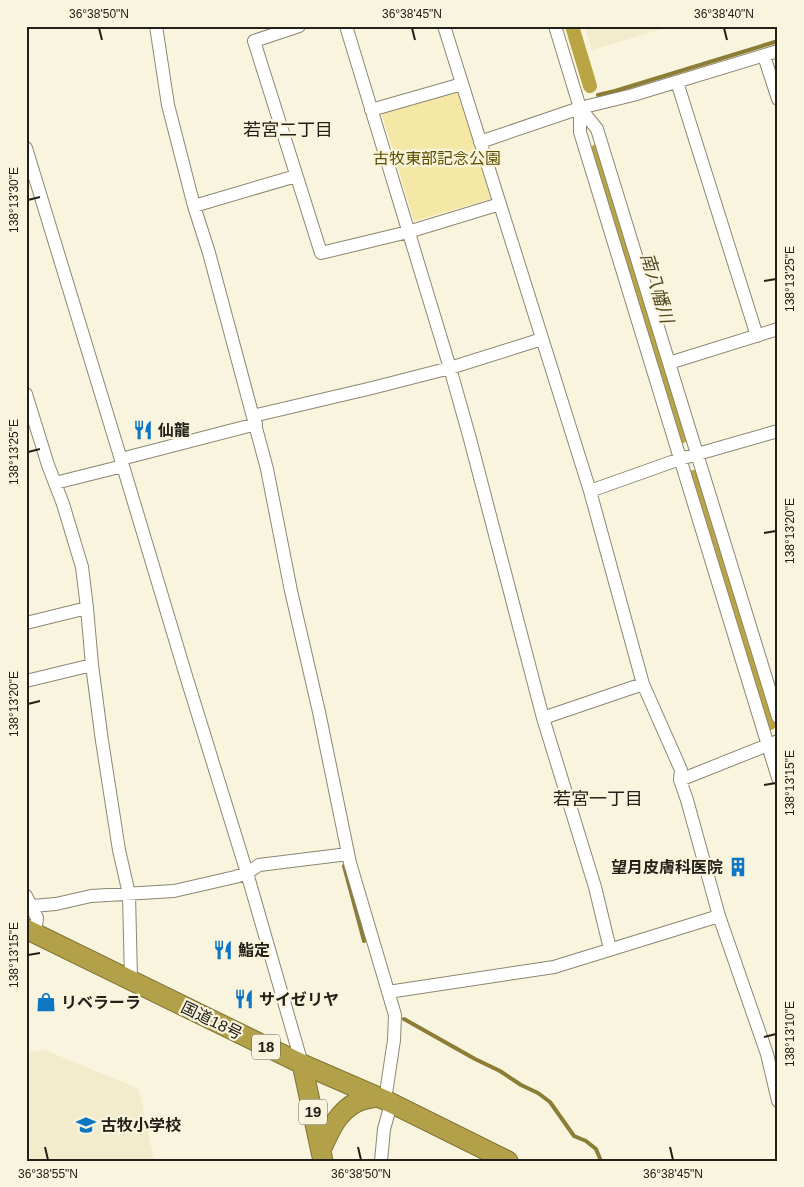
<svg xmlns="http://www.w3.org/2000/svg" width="804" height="1187" font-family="Arial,'Noto Sans JP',sans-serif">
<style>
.built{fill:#f2eccd}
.green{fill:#f5e7a6}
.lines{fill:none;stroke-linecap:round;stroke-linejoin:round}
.stream{stroke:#8c7d36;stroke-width:4}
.canal{stroke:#b9a543;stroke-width:14}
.minor-casing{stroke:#8c8772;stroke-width:14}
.highway-casing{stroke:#807438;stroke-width:21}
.minor{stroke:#fff;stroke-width:12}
.highway{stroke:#b3a14a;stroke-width:19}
.ticks{fill:none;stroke:#222018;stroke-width:2}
.labels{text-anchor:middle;stroke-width:4.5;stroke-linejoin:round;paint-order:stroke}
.shield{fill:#f9f4dd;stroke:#626053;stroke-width:1}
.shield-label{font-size:15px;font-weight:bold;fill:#222018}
.park-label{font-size:16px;fill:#5e5000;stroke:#f9f4dd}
.poi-label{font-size:16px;font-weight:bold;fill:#222018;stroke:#f9f4dd;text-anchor:start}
.street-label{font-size:16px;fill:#222018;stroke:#f9f4dd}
.neighbourhood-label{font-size:18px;fill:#222018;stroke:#f9f4dd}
.water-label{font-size:18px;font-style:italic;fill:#524a21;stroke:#f9f4dd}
.neatline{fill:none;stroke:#222018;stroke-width:2}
.ticks-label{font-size:12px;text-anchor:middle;fill:#222018}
</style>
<rect width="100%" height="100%" fill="#f9f4dd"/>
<path class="built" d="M 584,26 L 672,26 L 592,50 Z
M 45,1050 L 139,1089 L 154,1161 L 26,1161 L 26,1052 Z"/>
<path class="green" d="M 459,89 L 491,199 L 414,221 L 381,111 Z"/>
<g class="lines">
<path class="stream" d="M 598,95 L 615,91 L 778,41
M 344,866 L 364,941
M 404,1019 L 475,1059 L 500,1071 L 521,1085 L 538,1093 L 550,1102 L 574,1136 L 586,1141 L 596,1149 L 601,1161"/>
<path class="canal" d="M 572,26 L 590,86
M 597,151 L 682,436
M 694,477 L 770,723"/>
<defs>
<path id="minor" d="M 156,26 L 168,105 L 194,206 L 209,253 L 267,469 L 291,591 L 319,712 L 350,863 L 395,1015 L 394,1040 L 385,1100
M 299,26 L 254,41 L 321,253 L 408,232 L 500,204
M 346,26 L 450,368 L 470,439 L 543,718 L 595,887 L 610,949
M 444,26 L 590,491 L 643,684 L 681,770 L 680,780 L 687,800 L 719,916 L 767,1054 L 778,1101
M 555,26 L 580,108 L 580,132 L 778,778
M 764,56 L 778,99
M 677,82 L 757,336
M 580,108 L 597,129 L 778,717
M 371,110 L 462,84
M 480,142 L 580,108 L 633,95 L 778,51
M 26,148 L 123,466 L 187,679 L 247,873 L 302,1064
M 194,206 L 296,176
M 669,363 L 778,329
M 26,394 L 48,465 L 63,504 L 82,567 L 87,608 L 92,665 L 102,741 L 119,850 L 129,894 L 131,980
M 253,416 L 372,388 L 450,368 L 542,339
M 121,459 L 256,424
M 55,483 L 123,466
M 590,491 L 680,459 L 778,431
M 26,623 L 87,608
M 26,681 L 92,665
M 543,718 L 643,684
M 680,780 L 778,741
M 26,896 L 37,918 L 35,933
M 32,906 L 56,904 L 91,896 L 174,891 L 235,877 L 247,873 L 259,865 L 348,854
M 388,992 L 554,967 L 719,916
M 381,1161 L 384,1129 L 391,1104"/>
<path id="highway" d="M 26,929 L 302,1064 L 385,1100 L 508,1161
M 302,1064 L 323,1161
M 321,1150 C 330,1131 337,1112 357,1102 C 363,1099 370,1098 377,1097"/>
</defs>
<use href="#minor" class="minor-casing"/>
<use href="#highway" class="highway-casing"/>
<use href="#minor" class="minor"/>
<use href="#highway" class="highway"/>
</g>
<path class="ticks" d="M 99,28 L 102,40M 412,28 L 415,40M 724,28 L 727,40M 28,200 L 40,197M 764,281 L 776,279M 28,452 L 40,449M 764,533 L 776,531M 28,704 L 40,701M 764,785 L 776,783M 28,955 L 40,953M 764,1037 L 776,1034M 45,1147 L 48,1160M 358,1147 L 361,1160M 670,1147 L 673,1160"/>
<defs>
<symbol id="restaurant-bare" viewBox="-9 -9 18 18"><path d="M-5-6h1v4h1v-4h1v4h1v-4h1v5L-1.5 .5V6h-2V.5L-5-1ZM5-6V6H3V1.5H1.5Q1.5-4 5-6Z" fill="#0d77c2" stroke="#f9f4dd" stroke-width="2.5" paint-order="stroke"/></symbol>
<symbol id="building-bare" viewBox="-9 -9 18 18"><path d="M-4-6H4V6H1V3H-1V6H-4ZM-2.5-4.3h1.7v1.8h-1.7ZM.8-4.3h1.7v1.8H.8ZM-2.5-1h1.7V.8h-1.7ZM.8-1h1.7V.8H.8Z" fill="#0d77c2" stroke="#f9f4dd" stroke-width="2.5" paint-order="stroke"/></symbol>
<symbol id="shop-bare" viewBox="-9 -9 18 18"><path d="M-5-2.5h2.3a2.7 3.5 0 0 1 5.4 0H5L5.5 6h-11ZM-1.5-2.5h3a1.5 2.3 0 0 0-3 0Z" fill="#0d77c2" stroke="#f9f4dd" stroke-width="2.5" paint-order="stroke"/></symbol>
<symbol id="school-bare" viewBox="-9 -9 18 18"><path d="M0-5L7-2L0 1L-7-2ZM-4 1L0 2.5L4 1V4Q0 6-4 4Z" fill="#0d77c2" stroke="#f9f4dd" stroke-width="2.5" paint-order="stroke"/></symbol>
</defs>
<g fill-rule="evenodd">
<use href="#restaurant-bare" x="129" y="416" width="28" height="28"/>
<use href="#building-bare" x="724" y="853" width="28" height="28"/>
<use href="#restaurant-bare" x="209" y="936" width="28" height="28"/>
<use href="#restaurant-bare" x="230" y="985" width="28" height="28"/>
<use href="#shop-bare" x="32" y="988" width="28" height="28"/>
<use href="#school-bare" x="72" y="1111" width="28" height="28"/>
</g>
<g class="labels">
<g class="shield">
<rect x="252" y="1034.5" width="28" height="25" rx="4"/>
<rect x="299" y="1099.5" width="28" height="25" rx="4"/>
</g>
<g class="shield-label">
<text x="266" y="1052">18</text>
<text x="313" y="1117">19</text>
</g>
<g class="park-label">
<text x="437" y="164">古牧東部記念公園</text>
</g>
<g class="poi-label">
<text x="158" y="436">仙龍</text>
<text x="723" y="873" text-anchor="end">望月皮膚科医院</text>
<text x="238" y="956">鮨定</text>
<text x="259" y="1005">サイゼリヤ</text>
<text x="61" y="1008">リベラーラ</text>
<text x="101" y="1131">古牧小学校</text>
</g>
<g class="street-label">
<text transform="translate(212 1020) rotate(26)" y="6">国道18号</text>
</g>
<g class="neighbourhood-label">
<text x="288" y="136">若宮二丁目</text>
<text x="598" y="805">若宮一丁目</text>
</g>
<g class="water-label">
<text transform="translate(657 288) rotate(73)" y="6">南八幡川</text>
</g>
</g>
<rect width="804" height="1187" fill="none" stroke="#f9f4dd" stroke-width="55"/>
<rect x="28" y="28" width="748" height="1132" class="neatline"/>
<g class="ticks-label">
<text x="99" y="18">36°38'50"N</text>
<text x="412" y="18">36°38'45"N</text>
<text x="724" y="18">36°38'40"N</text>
<text transform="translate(14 200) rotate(-90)" y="4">138°13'30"E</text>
<text transform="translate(790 279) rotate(-90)" y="4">138°13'25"E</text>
<text transform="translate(14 452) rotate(-90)" y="4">138°13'25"E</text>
<text transform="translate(790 531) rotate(-90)" y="4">138°13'20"E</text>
<text transform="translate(14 704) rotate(-90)" y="4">138°13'20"E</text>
<text transform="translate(790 783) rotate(-90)" y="4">138°13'15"E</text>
<text transform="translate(14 955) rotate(-90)" y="4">138°13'15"E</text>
<text transform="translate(790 1034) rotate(-90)" y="4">138°13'10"E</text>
<text x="48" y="1178">36°38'55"N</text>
<text x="361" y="1178">36°38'50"N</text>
<text x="673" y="1178">36°38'45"N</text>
</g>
</svg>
